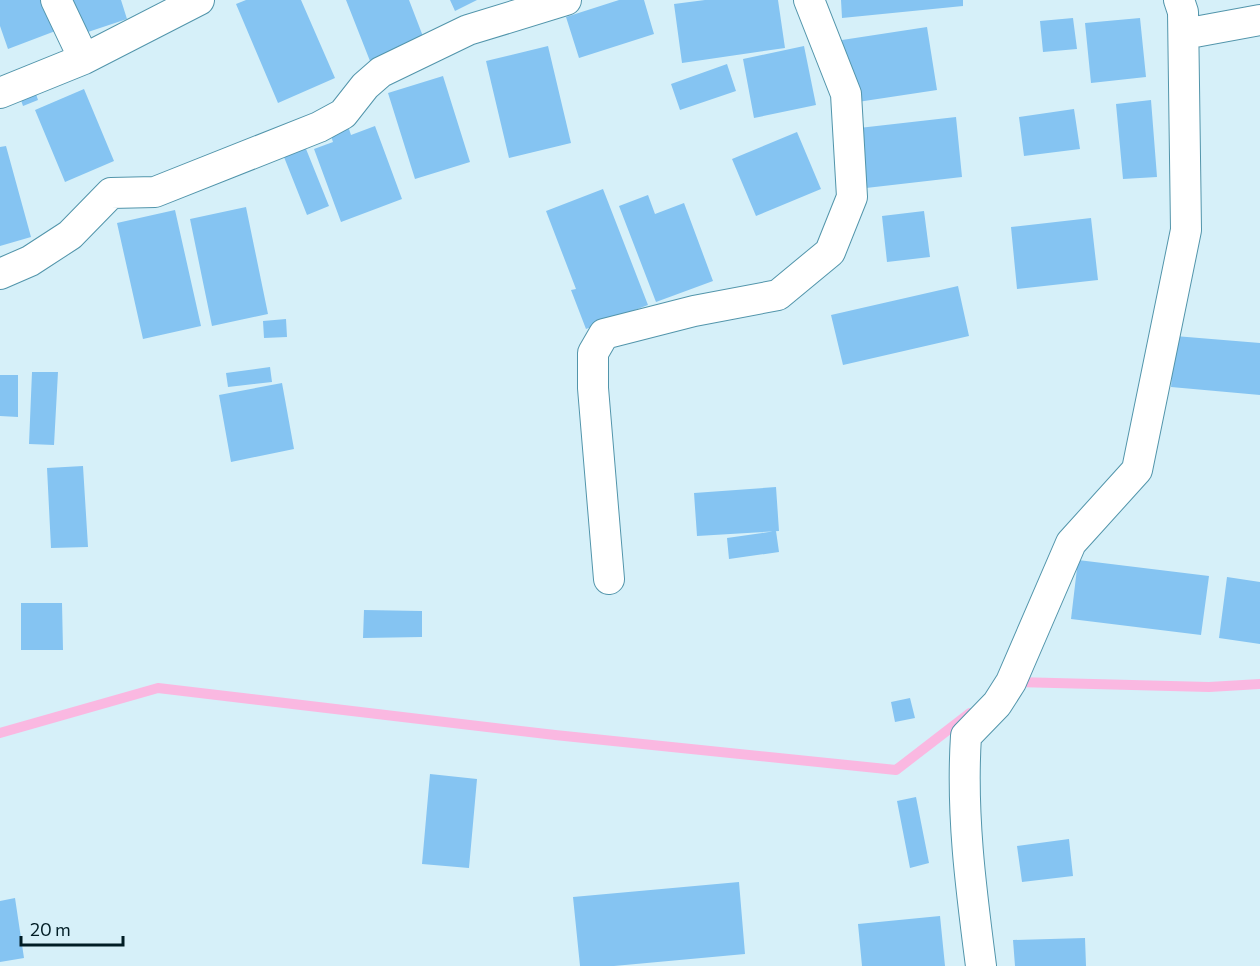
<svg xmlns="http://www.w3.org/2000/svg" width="1260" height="966" font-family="Commissioner,sans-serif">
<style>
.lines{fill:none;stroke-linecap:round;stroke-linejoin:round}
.stream{stroke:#fab8e1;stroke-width:10}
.building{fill:#85c4f2}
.minor-casing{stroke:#5295ab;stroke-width:32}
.minor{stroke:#fff;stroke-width:30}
</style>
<rect width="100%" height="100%" fill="#d6f0f9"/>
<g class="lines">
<path class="stream" d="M 1014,682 L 1209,687 L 1260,684
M 0,733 L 158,688 L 555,735 L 896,770 L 970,713"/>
</g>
<path class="building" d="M 0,0 L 47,0 L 58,30 L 8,49 L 0,26 Z
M 67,0 L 121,0 L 127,19 L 79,35 Z
M 246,0 L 301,0 L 335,78 L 278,103 L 236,4 Z
M 346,0 L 409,0 L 424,39 L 370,61 Z
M 450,0 L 477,0 L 455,11 Z
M 619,0 L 644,0 L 654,34 L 579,58 L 566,17 Z
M 705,0 L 778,0 L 785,48 L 682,63 L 674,4 Z
M 841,0 L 963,0 L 963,6 L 842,18 Z
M 1073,18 L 1077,49 L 1043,52 L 1040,21 Z
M 1140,18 L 1146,77 L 1091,83 L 1085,23 Z
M 927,27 L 937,90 L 851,103 L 842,40 Z
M 548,46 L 571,143 L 509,158 L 486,61 Z
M 804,46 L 816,105 L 754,118 L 743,59 Z
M 727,64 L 736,91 L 680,110 L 671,84 Z
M 443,76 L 470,162 L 415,179 L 388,93 Z
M 84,89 L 114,161 L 65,182 L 35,110 Z
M 35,91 L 38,100 L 23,106 L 20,97 Z
M 1151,100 L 1157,177 L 1123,179 L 1116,104 Z
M 1074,109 L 1080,149 L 1024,156 L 1019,117 Z
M 956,117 L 962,177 L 866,188 L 859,128 Z
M 347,123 L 351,135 L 375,126 L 402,199 L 341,222 L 314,149 L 333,142 L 329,130 Z
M 797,132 L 821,189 L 756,216 L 732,159 Z
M 302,139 L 329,206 L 307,215 L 280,147 Z
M 6,146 L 31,237 L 0,246 L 0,147 Z
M 603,189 L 648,305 L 586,329 L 571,290 L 576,289 L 546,211 Z
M 648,195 L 655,214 L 684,203 L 713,281 L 656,302 L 619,206 Z
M 246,207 L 268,314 L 212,326 L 190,219 Z
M 175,210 L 201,326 L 143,339 L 117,223 Z
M 924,211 L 930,257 L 887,262 L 882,216 Z
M 1091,218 L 1098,280 L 1017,289 L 1011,227 Z
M 958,286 L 969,336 L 843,365 L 831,315 Z
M 286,319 L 287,337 L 264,338 L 263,321 Z
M 1175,336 L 1260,343 L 1260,395 L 1171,387 Z
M 270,367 L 272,382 L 228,387 L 226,373 Z
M 32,372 L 58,372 L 54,445 L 29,444 Z
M 0,375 L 18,375 L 18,417 L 0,416 Z
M 282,383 L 294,449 L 231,462 L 219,395 Z
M 83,466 L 88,547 L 51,548 L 47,468 Z
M 776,487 L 779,531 L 697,536 L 694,493 Z
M 776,531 L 779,552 L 729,559 L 727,538 Z
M 1078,560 L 1209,576 L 1201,635 L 1071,619 Z
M 1227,577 L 1260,582 L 1260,644 L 1219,638 Z
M 21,603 L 62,603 L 63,650 L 21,650 Z
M 364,610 L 422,611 L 422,637 L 363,638 Z
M 910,698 L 915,718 L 895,722 L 891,702 Z
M 430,774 L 477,779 L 469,868 L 422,864 Z
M 916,797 L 929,863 L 910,868 L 897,801 Z
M 1069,839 L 1073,876 L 1022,882 L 1017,846 Z
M 739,882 L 745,954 L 614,966 L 580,966 L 573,897 Z
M 15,898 L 24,958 L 0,962 L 0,901 Z
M 940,916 L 945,966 L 862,966 L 858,924 Z
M 1085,938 L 1086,966 L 1015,966 L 1013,940 Z"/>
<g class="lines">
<defs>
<path id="minor" d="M 56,0 L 84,59
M 1184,34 L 1260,20
M 0,93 L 84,59 L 199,0
M 0,274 L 30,261 L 70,235 L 111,193 L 155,192 L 319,127 L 343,114 L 365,86 L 381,72 L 468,30 L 566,0
M 609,579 L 593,388 L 593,353 L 604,334 L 694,311 L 778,295 L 830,252 L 852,197 L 846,94 L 809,0
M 981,966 C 971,889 961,814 966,736 L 997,704 L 1011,682 L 1071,543 L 1137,470 L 1186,230 L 1183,12 L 1179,0"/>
</defs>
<use href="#minor" class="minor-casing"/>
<use href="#minor" class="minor"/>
</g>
<path d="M21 936v9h102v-9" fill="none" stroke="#011d25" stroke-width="3"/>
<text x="30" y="936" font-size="18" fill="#011d25" stroke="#d6f0f9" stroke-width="4.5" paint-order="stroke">20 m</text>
</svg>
